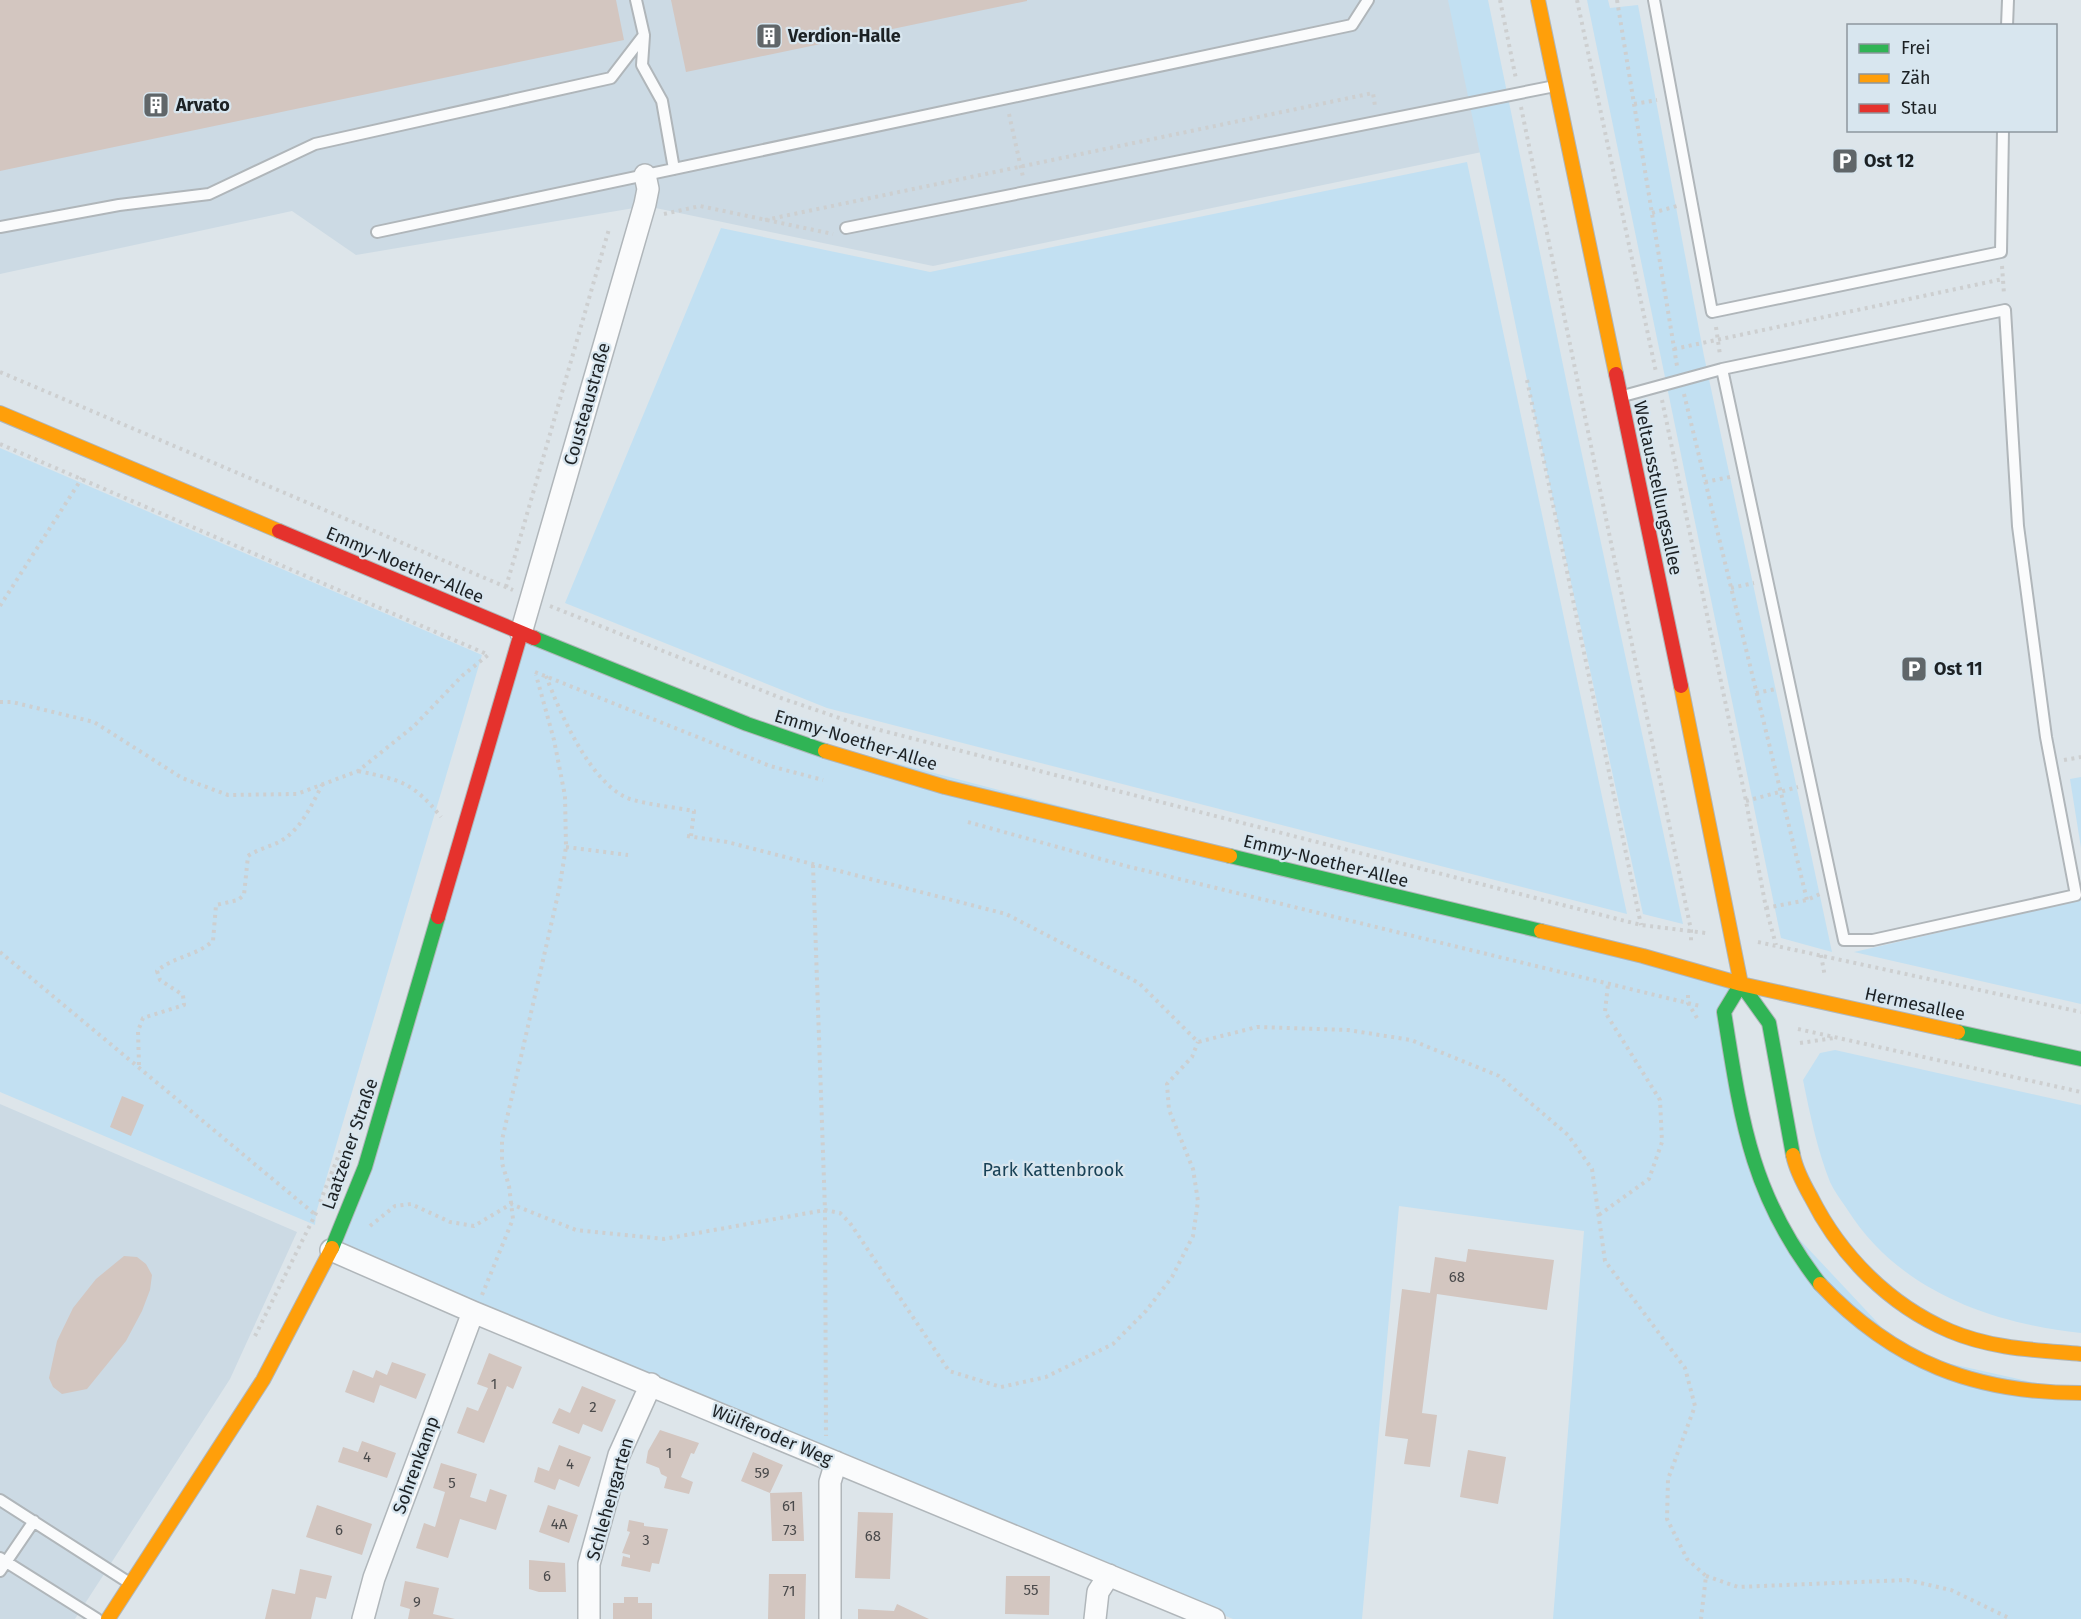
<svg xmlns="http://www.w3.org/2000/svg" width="2081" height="1619" font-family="'Fira Sans',sans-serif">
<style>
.built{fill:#ccdae4}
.green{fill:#c2e0f2}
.building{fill:#d3c6c0}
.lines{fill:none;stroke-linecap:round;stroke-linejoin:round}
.lane-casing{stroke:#b0b6ba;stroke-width:14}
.street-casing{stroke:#b0b6ba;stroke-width:24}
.fast-casing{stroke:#b0b6ba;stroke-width:16}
.slow-casing{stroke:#b0b6ba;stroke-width:16}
.jam-casing{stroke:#b0b6ba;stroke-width:16}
.path{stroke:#cdcfd0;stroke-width:4;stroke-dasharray:3 4.5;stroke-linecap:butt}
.lane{stroke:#fafbfc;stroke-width:10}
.street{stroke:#fafbfc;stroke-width:21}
.fast{stroke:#30b455;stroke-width:14}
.slow{stroke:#ff9f0a;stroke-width:14}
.jam{stroke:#e5322d;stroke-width:14}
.labels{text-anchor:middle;stroke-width:4.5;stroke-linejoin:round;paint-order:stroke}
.number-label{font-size:15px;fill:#4a4a4b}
.poi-label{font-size:18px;font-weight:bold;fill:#1c2124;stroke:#d8e6ef;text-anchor:start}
.street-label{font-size:18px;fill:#1c2124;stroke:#d8e6ef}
.park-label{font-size:18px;fill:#194257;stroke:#d8e6ef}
</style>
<rect width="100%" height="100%" fill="#dde5ea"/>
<path class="built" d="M 0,0 L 1470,0 L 1501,148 L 933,266 L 646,206 L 356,255 L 292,211 L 0,274 Z
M 0,1104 L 297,1232 L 230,1379 L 75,1619 L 0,1619 Z"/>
<path class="green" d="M 1448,0 L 1488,0 L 1570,399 L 1683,924 L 1643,914 L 1527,380 Z
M 1587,0 L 1608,0 L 1610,8 L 1638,5 L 1704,356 L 1832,952 L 1781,938 Z
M 1467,162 L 1627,914 L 827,708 L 565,603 L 721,228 L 930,272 Z
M 0,448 L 482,655 L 316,1213 L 315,1225 L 0,1092 Z
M 521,633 L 747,724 L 1741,984 L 1725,1013 L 1771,1209 L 1907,1354 L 2081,1393 L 2081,1619 L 1553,1619 L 1584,1231 L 1399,1206 L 1362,1619 L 1233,1619 L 331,1250 Z
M 2081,777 L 2081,848 L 2070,779 Z
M 2081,900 L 2081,1004 L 1854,952 Z
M 1835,1050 L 2081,1105 L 2081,1333 C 1989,1323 1898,1290 1847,1209 C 1841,1200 1834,1191 1830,1182 C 1817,1149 1810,1114 1803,1080 L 1820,1053 Z"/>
<path class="building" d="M 0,0 L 616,0 L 624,40 L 0,171 Z
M 671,0 L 1027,0 L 1027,1 L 686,72 Z
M 122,1096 L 144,1105 L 131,1136 L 110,1127 Z
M 1468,1249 L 1554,1260 L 1547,1310 L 1437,1294 L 1422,1413 L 1437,1415 L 1430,1467 L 1404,1464 L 1408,1439 L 1385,1436 L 1402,1289 L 1430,1293 L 1435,1257 L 1466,1262 Z
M 124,1256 L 137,1257 L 146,1264 L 152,1275 L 150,1290 L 142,1311 L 126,1341 L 87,1389 L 62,1394 L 53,1387 L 49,1378 L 57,1341 L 73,1308 L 96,1279 Z
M 489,1353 L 522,1367 L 513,1389 L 507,1386 L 484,1443 L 457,1433 L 467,1407 L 478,1411 L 488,1388 L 477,1384 Z
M 392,1362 L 426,1374 L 416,1399 L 380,1385 L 374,1403 L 345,1392 L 353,1370 L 373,1378 L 376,1370 L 387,1375 Z
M 582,1386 L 616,1400 L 602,1432 L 583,1424 L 579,1434 L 552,1423 L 559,1408 L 570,1413 Z
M 660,1430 L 699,1443 L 694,1454 L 691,1453 L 681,1477 L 693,1482 L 689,1494 L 664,1488 L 667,1477 L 661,1474 L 659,1468 L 646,1463 L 648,1451 Z
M 362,1441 L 396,1453 L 387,1478 L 338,1462 L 343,1447 L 358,1452 Z
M 559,1445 L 591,1457 L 579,1487 L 559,1479 L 555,1490 L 534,1482 L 538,1467 L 549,1471 Z
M 1468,1450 L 1506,1457 L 1498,1504 L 1460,1497 Z
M 753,1452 L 783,1465 L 770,1493 L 741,1481 Z
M 441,1463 L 477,1474 L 470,1497 L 486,1502 L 490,1489 L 507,1495 L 496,1530 L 460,1519 L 448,1558 L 416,1548 L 424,1523 L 435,1527 L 445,1492 L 433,1488 Z
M 802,1492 L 804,1541 L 772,1541 L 770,1493 Z
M 317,1505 L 372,1524 L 362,1555 L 306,1537 Z
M 548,1505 L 578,1515 L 569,1543 L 539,1532 Z
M 858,1512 L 893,1513 L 890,1579 L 855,1578 Z
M 629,1520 L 644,1523 L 644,1526 L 668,1529 L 659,1564 L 652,1563 L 650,1572 L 621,1566 L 623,1556 L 630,1558 L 630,1555 L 622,1553 L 630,1532 L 627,1531 Z
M 529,1560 L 565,1563 L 566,1592 L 539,1592 L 529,1589 Z
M 300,1569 L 332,1576 L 326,1599 L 316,1597 L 311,1619 L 265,1619 L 272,1589 L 295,1594 Z
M 769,1574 L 806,1574 L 805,1619 L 768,1619 Z
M 1006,1576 L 1050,1576 L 1049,1615 L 1005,1614 Z
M 405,1581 L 439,1588 L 433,1614 L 455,1619 L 408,1619 L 410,1609 L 400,1606 Z
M 624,1597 L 638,1597 L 638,1603 L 652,1603 L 652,1619 L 613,1619 L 613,1603 L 624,1603 Z
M 897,1604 L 929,1619 L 858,1619 L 858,1609 L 894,1611 Z"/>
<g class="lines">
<defs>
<path id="lane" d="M 1654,0 L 1712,312 L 2001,252 L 2003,130
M 2007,26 L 2008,0
M 644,36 L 642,65 L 662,101 L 674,169
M 0,227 L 119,205 L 209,194 L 315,144 L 611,78 L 644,35 L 636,0
M 846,228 L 1555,86
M 377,232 L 1352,25 L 1368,0
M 1623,396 L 1722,369 L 2005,310 L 2018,526 L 2046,737 L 2076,895 L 1873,940 L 1844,940 L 1722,369
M 0,1500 L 128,1582
M 0,1558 L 97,1619
M 0,1571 L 34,1521"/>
<path id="street" d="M 521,633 L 645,204 L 648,189 L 645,175
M 331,1250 L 473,1312 L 1214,1619
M 363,1619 L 374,1578 L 473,1312
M 589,1619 L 589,1564 L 619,1455 L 651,1384
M 830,1619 L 830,1482 L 836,1462
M 1095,1619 L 1098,1592 L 1109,1575"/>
<path id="fast" d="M 534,638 L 747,724 L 825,751
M 1230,856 L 1541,931
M 1958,1032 L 2081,1059
M 1793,1155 L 1769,1023 L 1741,984 L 1724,1012 C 1741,1119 1751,1196 1820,1284
M 332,1248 L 365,1167 L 438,917"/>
<path id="slow" d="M 1538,0 L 1616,374
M 0,413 L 279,531
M 1681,686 L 1741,984
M 825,751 L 945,787 L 1230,856
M 1541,931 L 1643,956 L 1741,984 L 1958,1032
M 1793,1155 C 1796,1170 1803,1183 1811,1197 C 1840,1255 1889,1305 1950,1331 C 1992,1349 2037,1350 2081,1354
M 1820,1284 C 1894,1362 1974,1393 2081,1393
M 108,1619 L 263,1380 L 332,1248"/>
<path id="jam" d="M 1616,374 L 1681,686
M 279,531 L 534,638
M 438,917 L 521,633"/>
</defs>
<use href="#lane" class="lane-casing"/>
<use href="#street" class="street-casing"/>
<use href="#fast" class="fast-casing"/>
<use href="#slow" class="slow-casing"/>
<use href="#jam" class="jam-casing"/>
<path class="path" d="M 1500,0 L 1516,79
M 1577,0 L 1656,372
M 1617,0 L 1677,366
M 1634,104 L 1657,100
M 1521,107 L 1691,930 L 1691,943
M 1009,114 L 1023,177
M 1652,213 L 1677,206
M 664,214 L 700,206 L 833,234
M 765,220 L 1373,93 L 1375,106
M 2002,266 L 2004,294
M 1716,327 L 1720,355
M 1674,349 L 2003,279
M 0,372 L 513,590
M 1527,380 L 1641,925
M 1684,394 L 1807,900
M 1662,400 L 1746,801 L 1766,908 L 1776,945
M 0,444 L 489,655
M 1705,482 L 1730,477
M 506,587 L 609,229
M 1731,588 L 1754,583
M 0,606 L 82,478
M 550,606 L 781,698 L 860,725 L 1641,925 L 1706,933
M 535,672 L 770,766 L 823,780
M 546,676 C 560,713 591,785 630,799 C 650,805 673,807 694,811 L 691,836
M 1756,693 L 1776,689
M 0,702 L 12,702 L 94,722 L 182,778 L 228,795 L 297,794 L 358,771 L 414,726 L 462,676 L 488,655
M 2064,760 L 2081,757
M 358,771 C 400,780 413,782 441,817
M 1746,801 L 1798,787
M 968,822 L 1126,866 L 1700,1006
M 687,836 L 727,842 L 1006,914 L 1139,983 L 1198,1042 L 1257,1027 L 1348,1030 L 1411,1040 L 1499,1076 L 1568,1135 L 1592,1169 L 1605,1261 L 1685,1368 L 1695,1406 L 1668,1479 L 1667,1519 L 1687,1559 L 1706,1576 L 1701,1619
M 566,847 L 628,855
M 813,865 L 825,1210 L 826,1436
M 1766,908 L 1807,900 L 1820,894
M 1758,942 L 2081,1012
M 0,952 L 317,1216
M 1821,955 L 1825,977
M 1688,995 L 1688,1003 L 1697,1018
M 1798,1029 L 2081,1092
M 1800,1043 L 1834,1038
M 139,1065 L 138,1031 L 143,1018 L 184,1005 L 183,995 L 160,980 L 157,971 C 173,957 196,956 213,941 L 216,905 L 238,900 L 244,895 L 248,856 C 258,849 269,847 279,842 C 301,830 311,806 322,785
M 320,1202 L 342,1147
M 1599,1215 L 1649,1179 L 1662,1142 L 1660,1100 L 1605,1012 L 1608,984
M 370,1226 L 395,1206 L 411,1204 L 450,1222 L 474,1226 L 511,1204 L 576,1230 L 664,1239 L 825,1210 L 840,1213 L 850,1223 L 949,1371 L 1001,1387 L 1046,1377 L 1113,1344 L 1146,1311 L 1172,1277 L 1193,1236 L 1198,1201 L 1193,1169 L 1169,1110 L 1167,1084 L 1192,1057 L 1198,1042
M 482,1295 L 513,1219 L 509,1186 L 502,1163 L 502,1140 L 559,890 L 566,847 L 565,796 L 554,740 L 536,675
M 255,1336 L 317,1211
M 1706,1576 L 1738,1587 L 1907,1580 L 1951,1590 L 2011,1619"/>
<use href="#lane" class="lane"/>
<use href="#street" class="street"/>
<use href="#fast" class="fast"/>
<use href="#slow" class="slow"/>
<use href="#jam" class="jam"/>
</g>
<defs>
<symbol id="building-square" viewBox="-11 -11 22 22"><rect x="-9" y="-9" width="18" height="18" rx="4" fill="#606669" stroke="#d8e6ef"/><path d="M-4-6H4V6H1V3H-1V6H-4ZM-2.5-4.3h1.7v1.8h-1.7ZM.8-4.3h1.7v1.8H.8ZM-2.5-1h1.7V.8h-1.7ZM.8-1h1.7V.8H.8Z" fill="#fff"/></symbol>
<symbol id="parking-square" viewBox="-11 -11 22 22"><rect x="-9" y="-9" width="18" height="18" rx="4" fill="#606669" stroke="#d8e6ef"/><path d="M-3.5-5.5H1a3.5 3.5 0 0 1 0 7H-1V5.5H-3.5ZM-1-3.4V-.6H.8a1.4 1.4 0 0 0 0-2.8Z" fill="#fff"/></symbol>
</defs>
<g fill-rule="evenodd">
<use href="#building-square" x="754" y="21" width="30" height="30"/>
<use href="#building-square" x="141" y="90" width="30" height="30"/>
<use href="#parking-square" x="1830" y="146" width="30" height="30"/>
<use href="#parking-square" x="1899" y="654" width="30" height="30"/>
</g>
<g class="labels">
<g class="number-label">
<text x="1457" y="1282">68</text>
<text x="494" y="1389">1</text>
<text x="593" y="1412">2</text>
<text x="669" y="1458">1</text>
<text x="367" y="1462">4</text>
<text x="570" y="1469">4</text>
<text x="762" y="1478">59</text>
<text x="452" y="1488">5</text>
<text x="789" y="1511">61</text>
<text x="559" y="1529">4A</text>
<text x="339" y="1535">6</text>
<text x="790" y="1535">73</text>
<text x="873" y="1541">68</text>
<text x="646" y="1545">3</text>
<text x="547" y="1581">6</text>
<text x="1031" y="1595">55</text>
<text x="789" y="1596">71</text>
<text x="417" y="1607">9</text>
</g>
<g class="poi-label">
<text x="788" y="42">Verdion-Halle</text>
<text x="176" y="111">Arvato</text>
<text x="1864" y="167">Ost 12</text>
<text x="1934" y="675">Ost 11</text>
</g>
<g class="street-label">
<text transform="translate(587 404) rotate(-74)" y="6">Cousteaustraße</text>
<text transform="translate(1658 488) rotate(78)" y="6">Weltausstellungsallee</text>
<text transform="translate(405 565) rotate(23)" y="6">Emmy-Noether-Allee</text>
<text transform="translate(856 740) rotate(17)" y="6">Emmy-Noether-Allee</text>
<text transform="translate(1326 861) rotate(14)" y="6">Emmy-Noether-Allee</text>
<text transform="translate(1915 1004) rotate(12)" y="6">Hermesallee</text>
<text transform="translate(350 1144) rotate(-71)" y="6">Laatzener Straße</text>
<text transform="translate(772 1435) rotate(23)" y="6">Wülferoder Weg</text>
<text transform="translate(416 1465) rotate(-70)" y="6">Sohrenkamp</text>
<text transform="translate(610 1499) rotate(-74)" y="6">Schlehengarten</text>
</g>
<g class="park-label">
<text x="1053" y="1176">Park Kattenbrook</text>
</g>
</g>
<rect x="1847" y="24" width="210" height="108" fill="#d8e6ef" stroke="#8d979e" stroke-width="1.5"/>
<rect x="1859" y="44" width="30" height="9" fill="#30b455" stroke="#8d979e" stroke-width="1.5"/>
<text x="1901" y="54" font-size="18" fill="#1c2124">Frei</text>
<rect x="1859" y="74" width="30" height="9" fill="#ff9f0a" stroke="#8d979e" stroke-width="1.5"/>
<text x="1901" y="84" font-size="18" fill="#1c2124">Zäh</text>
<rect x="1859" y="104" width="30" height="9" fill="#e5322d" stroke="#8d979e" stroke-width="1.5"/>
<text x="1901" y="114" font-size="18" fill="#1c2124">Stau</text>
</svg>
